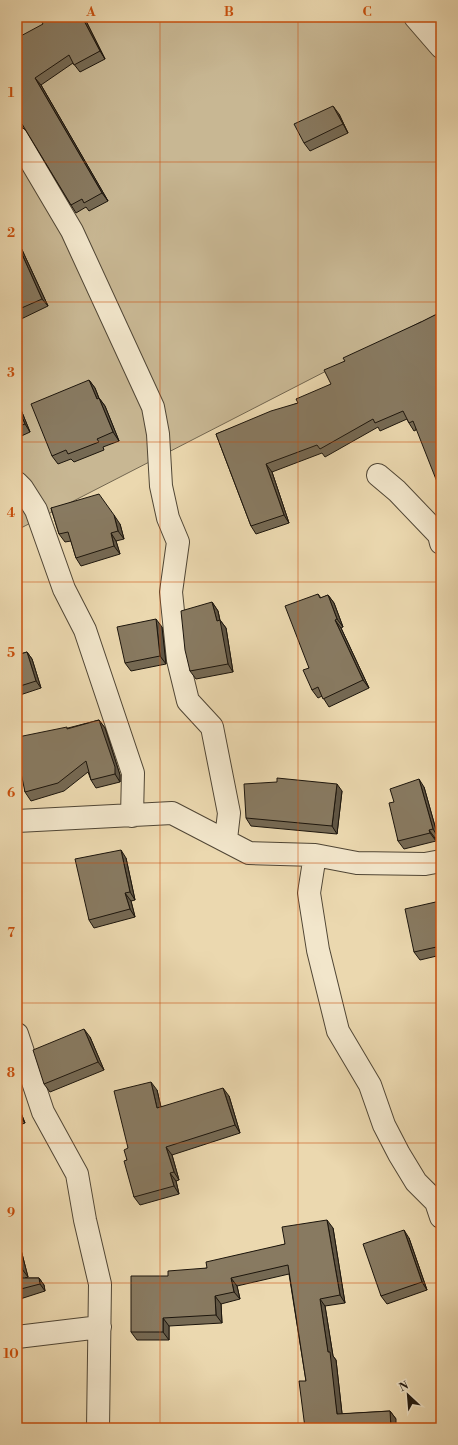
<svg xmlns="http://www.w3.org/2000/svg" width="458" height="1445" font-family="'Libre Bodoni',serif">
<style>
.green{fill:#c8b793;stroke:#726650}
.lines{fill:none;stroke-linecap:round;stroke-linejoin:round}
.minor-casing{stroke:#504635;stroke-width:24}
.minor{stroke:#f2e6cb;stroke-width:22}
.wall{fill:#756953;stroke:#1c150c}
.shaded-wall{fill:#5f5544;stroke:#1c150c}
.building{fill:#887a61;stroke:#1c150c}
.grid{fill:none;stroke:#c94f0c;stroke-width:1;stroke-opacity:0.55}
.neatline{fill:none;stroke:#c94f0c;stroke-width:1.5}
.grid-label{font-size:13px;text-anchor:middle;font-weight:bold;fill:#c94f0c}
</style>
<rect width="100%" height="100%" fill="#ebd8af"/>
<filter id="stains"><feTurbulence type="fractalNoise" baseFrequency=".005" numOctaves="4"/><feColorMatrix values="0 0 0 0 .2 0 0 0 0 .09 0 0 0 0 .02 0 0 0 .5 -.17"/></filter>
<radialGradient id="worn" r=".72"><stop offset=".6" stop-color="#630" stop-opacity="0"/><stop offset="1" stop-color="#630" stop-opacity=".3"/></radialGradient>
<path class="green" d="M 17,17 L 441,17 L 441,312 L 17,530 Z"/>
<g class="lines">
<defs>
<path id="minor" d="M 415,17 L 441,47
M 424,25 L 441,17
M 17,138 L 72,231 L 153,407 L 158,434 L 161,486 L 168,518 L 178,542 L 171,592 L 178,660 L 188,701 L 212,727 L 229,813 L 226,839
M 378,475 L 397,491 L 439,535 L 441,543
M 17,483 L 22,488 L 36,510 L 64,589 L 85,630 L 133,773 L 132,816
M 17,821 L 172,813 L 249,853 L 315,855 L 357,863 L 425,864 L 441,861
M 315,855 L 309,893 L 318,950 L 338,1031 L 370,1085 L 384,1125 L 399,1154 L 416,1182 L 436,1202 L 441,1217
M 17,1034 L 43,1112 L 77,1174 L 85,1220 L 100,1284 L 98,1428
M 17,1337 L 100,1327"/>
</defs>
<use href="#minor" class="minor-casing"/>
<use href="#minor" class="minor"/>
</g>
<path class="wall" d="M 84,17 L 105,59 L 80,72 L 73,63 L 41,85 L 108,201 L 89,211 L 86,207 L 76,213 L 71,205 L 26,130 L 21,127 L 17,121 L 17,38 Z
M 339,114 L 348,133 L 310,151 L 304,143 Z
M 17,239 L 48,306 L 17,321 Z
M 421,322 L 416,430 L 414,431 L 409,423 L 407,419 L 380,431 L 378,427 L 325,457 L 322,453 L 272,472 L 289,523 L 256,534 L 251,526 L 216,434 L 298,403 L 331,384 L 345,361 Z
M 89,380 L 95,388 L 99,398 L 105,406 L 119,441 L 103,447 L 104,450 L 74,462 L 71,459 L 58,464 L 52,456 Z
M 17,400 L 30,432 L 17,438 Z
M 51,508 L 120,524 L 124,539 L 116,541 L 120,554 L 81,566 L 76,558 L 71,541 L 65,542 L 59,534 Z
M 318,594 L 321,598 L 328,595 L 334,603 L 343,627 L 341,628 L 369,688 L 329,707 L 322,696 L 318,698 L 312,690 L 309,668 Z
M 212,602 L 218,611 L 220,620 L 226,628 L 233,672 L 196,679 L 190,671 Z
M 162,627 L 166,664 L 131,671 L 125,663 Z
M 27,652 L 32,659 L 41,688 L 17,696 L 17,655 Z
M 99,720 L 105,728 L 120,775 L 120,782 L 96,788 L 91,780 L 88,772 L 64,791 L 31,801 L 25,792 L 21,749 L 68,728 Z
M 424,787 L 438,837 L 435,838 L 436,841 L 404,849 L 398,841 L 394,802 Z
M 342,791 L 337,834 L 251,826 L 246,818 Z
M 126,858 L 135,900 L 131,901 L 135,917 L 94,928 L 89,920 Z
M 440,901 L 441,902 L 441,955 L 420,960 L 414,952 Z
M 90,1037 L 104,1070 L 50,1092 L 44,1084 Z
M 157,1090 L 161,1107 L 229,1096 L 240,1133 L 172,1155 L 179,1180 L 176,1181 L 179,1194 L 140,1205 L 134,1197 L 127,1160 L 128,1148 Z
M 17,1103 L 25,1123 L 17,1126 Z
M 333,1228 L 345,1303 L 325,1306 L 333,1356 L 336,1360 L 342,1414 L 390,1411 L 396,1419 L 305,1428 L 306,1381 L 289,1274 L 237,1286 L 240,1299 L 221,1304 L 222,1323 L 169,1326 L 169,1340 L 137,1340 L 131,1332 L 168,1276 L 207,1268 L 285,1244 Z
M 409,1238 L 427,1290 L 387,1304 L 381,1296 Z
M 17,1242 L 20,1246 L 28,1277 L 25,1278 L 39,1278 L 44,1285 L 45,1291 L 17,1300 Z"/>
<path class="shaded-wall" d="M 82,17 L 84,17 L 105,59 L 100,51 Z
M 35,78 L 41,85 L 108,201 L 102,193 Z
M 333,106 L 339,114 L 348,133 Z
M 17,239 L 48,306 L 42,299 L 17,243 Z
M 89,380 L 95,388 L 102,407 L 97,399 Z
M 99,398 L 105,406 L 119,441 L 113,432 Z
M 17,400 L 30,432 L 25,424 L 17,406 Z
M 266,464 L 272,472 L 289,523 L 284,515 Z
M 114,515 L 120,524 L 124,539 L 118,531 Z
M 111,533 L 116,541 L 120,554 L 114,546 Z
M 328,595 L 334,603 L 343,627 L 337,619 Z
M 212,602 L 218,611 L 220,621 L 220,620 L 226,628 L 233,672 L 228,664 Z
M 156,619 L 162,627 L 166,664 L 160,656 Z
M 335,620 L 341,628 L 369,688 L 363,680 Z
M 27,652 L 32,659 L 41,688 L 36,681 Z
M 99,720 L 105,728 L 120,775 L 120,782 L 115,774 Z
M 419,779 L 424,787 L 438,837 L 433,829 Z
M 337,784 L 342,791 L 337,834 L 332,826 Z
M 429,830 L 435,838 L 436,841 L 430,833 Z
M 121,850 L 126,858 L 135,900 L 130,892 Z
M 125,893 L 131,901 L 135,917 L 130,909 Z
M 84,1029 L 90,1037 L 104,1070 L 98,1062 Z
M 151,1082 L 157,1090 L 163,1116 L 157,1108 Z
M 223,1088 L 229,1096 L 240,1133 L 235,1125 Z
M 17,1103 L 25,1123 L 20,1116 L 17,1109 Z
M 166,1147 L 172,1155 L 179,1180 L 174,1172 Z
M 170,1173 L 176,1181 L 179,1194 L 174,1186 Z
M 327,1220 L 333,1228 L 345,1303 L 340,1295 Z
M 404,1230 L 409,1238 L 427,1290 L 422,1282 Z
M 17,1242 L 20,1246 L 28,1277 L 22,1269 L 17,1248 Z
M 39,1278 L 44,1285 L 45,1291 L 40,1284 Z
M 231,1278 L 237,1286 L 240,1299 L 234,1292 Z
M 215,1296 L 221,1304 L 222,1323 L 216,1315 Z
M 320,1299 L 325,1306 L 333,1356 L 336,1360 L 343,1422 L 337,1414 Z
M 163,1318 L 169,1326 L 169,1340 L 163,1332 Z
M 390,1411 L 396,1419 L 396,1428 L 391,1428 Z"/>
<path class="building" d="M 39,17 L 82,17 L 100,51 L 74,65 L 69,55 L 35,78 L 102,193 L 84,203 L 82,199 L 71,205 L 22,124 L 17,120 L 17,38 L 43,24 Z
M 333,106 L 343,124 L 304,143 L 294,124 Z
M 17,243 L 42,299 L 17,310 Z
M 441,312 L 441,492 L 413,421 L 409,423 L 403,411 L 375,423 L 373,419 L 320,449 L 317,445 L 266,464 L 284,515 L 251,526 L 216,434 L 271,411 L 298,403 L 296,399 L 331,384 L 324,370 L 345,361 L 343,358 L 421,322 Z
M 89,380 L 97,399 L 99,398 L 113,432 L 97,439 L 99,442 L 68,454 L 66,450 L 52,456 L 31,404 Z
M 17,406 L 25,424 L 17,427 Z
M 441,493 L 441,499 L 438,495 Z
M 99,494 L 114,515 L 118,531 L 111,533 L 114,546 L 76,558 L 68,532 L 59,534 L 51,508 Z
M 318,594 L 320,598 L 328,595 L 337,619 L 335,620 L 363,680 L 323,699 L 318,687 L 312,690 L 303,670 L 309,668 L 285,606 Z
M 212,602 L 217,621 L 220,620 L 228,664 L 190,671 L 185,650 L 181,611 Z
M 156,619 L 160,656 L 125,663 L 117,627 Z
M 27,652 L 36,681 L 17,687 L 17,655 Z
M 441,661 L 441,673 L 437,662 Z
M 441,675 L 441,681 L 439,676 Z
M 99,720 L 115,767 L 115,774 L 91,780 L 86,761 L 58,783 L 25,792 L 17,754 L 17,749 L 21,749 L 18,737 L 67,727 L 67,729 Z
M 277,778 L 337,784 L 332,826 L 246,818 L 244,784 L 277,782 Z
M 419,779 L 433,829 L 429,830 L 430,833 L 398,841 L 389,803 L 394,802 L 390,789 Z
M 121,850 L 130,892 L 125,893 L 130,909 L 89,920 L 75,859 Z
M 440,901 L 441,905 L 441,946 L 414,952 L 405,909 Z
M 84,1029 L 98,1062 L 44,1084 L 33,1050 Z
M 151,1082 L 157,1108 L 223,1088 L 235,1125 L 166,1147 L 174,1172 L 170,1173 L 174,1186 L 134,1197 L 124,1161 L 127,1160 L 124,1150 L 128,1148 L 114,1091 Z
M 17,1109 L 20,1116 L 17,1117 Z
M 327,1220 L 340,1295 L 320,1299 L 328,1352 L 330,1352 L 337,1414 L 390,1411 L 391,1428 L 305,1428 L 299,1381 L 306,1381 L 288,1265 L 231,1278 L 234,1292 L 215,1296 L 216,1315 L 163,1318 L 163,1332 L 131,1332 L 131,1276 L 168,1276 L 168,1271 L 207,1268 L 206,1262 L 285,1244 L 282,1227 Z
M 404,1230 L 422,1282 L 381,1296 L 363,1244 Z
M 17,1248 L 22,1269 L 17,1271 Z
M 17,1278 L 39,1278 L 40,1284 L 17,1290 Z"/>
<path class="grid" d="M 160,17 L 160,1428M 298,17 L 298,1428M 17,162 L 441,162M 17,302 L 441,302M 17,442 L 441,442M 17,582 L 441,582M 17,722 L 441,722M 17,863 L 441,863M 17,1003 L 441,1003M 17,1143 L 441,1143M 17,1283 L 441,1283"/>
<rect width="458" height="1445" fill="none" stroke="#ebd8af" stroke-width="44"/>
<g transform="translate(408 1395) rotate(334)" stroke="#f2e6cb" stroke-width="3" paint-order="stroke">
<path d="M0-3L7 15L0 10L-7 15Z" fill="#1c150c"/>
<text y="-6" font-size="11" font-weight="bold" text-anchor="middle" fill="#1c150c">N</text>
</g>
<rect x="22" y="22" width="414" height="1401" class="neatline"/>
<g class="grid-label">
<text x="91" y="16">A</text>
<text x="229" y="16">B</text>
<text x="367" y="16">C</text>
<text x="11" y="97">1</text>
<text x="11" y="237">2</text>
<text x="11" y="377">3</text>
<text x="11" y="517">4</text>
<text x="11" y="657">5</text>
<text x="11" y="797">6</text>
<text x="11" y="937">7</text>
<text x="11" y="1077">8</text>
<text x="11" y="1217">9</text>
<text x="11" y="1358">10</text>
</g>
<rect width="100%" height="100%" filter="url(#stains)"/>
<rect width="100%" height="100%" fill="url(#worn)"/>
</svg>
